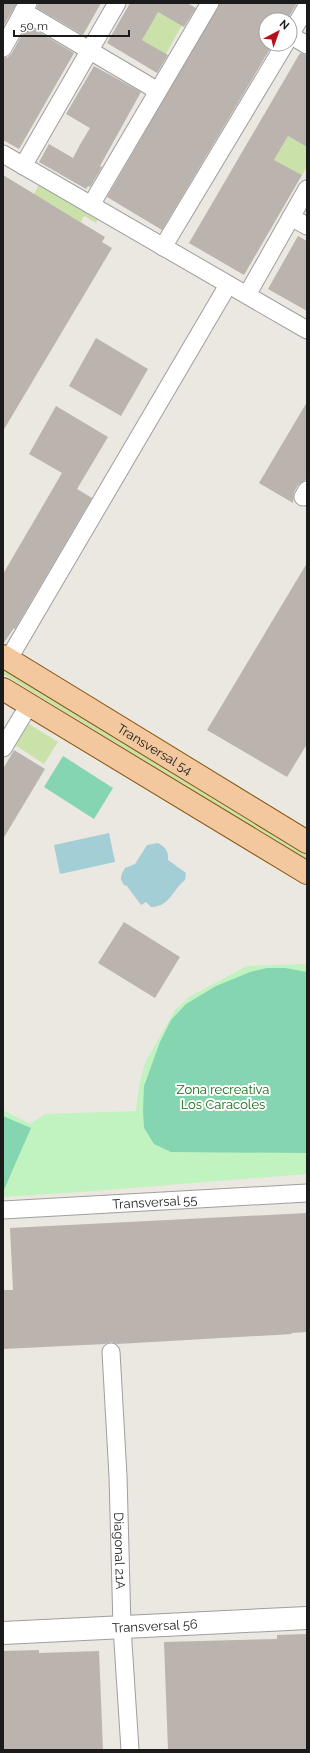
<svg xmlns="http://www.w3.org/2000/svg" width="310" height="1753" font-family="Raleway,sans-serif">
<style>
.grass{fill:#cae2aa}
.park{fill:#c0f3c0}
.pitch{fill:#85d5b0}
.water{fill:#a4ced6}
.building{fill:#bbb3ae}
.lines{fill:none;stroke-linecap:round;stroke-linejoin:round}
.minor-casing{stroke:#9f9f9f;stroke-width:19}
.tertiary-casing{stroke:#9f9f9f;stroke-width:24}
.primary-casing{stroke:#85540d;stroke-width:24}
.minor{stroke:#fff;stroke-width:17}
.tertiary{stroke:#fff;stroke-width:22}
.primary{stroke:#f3c89f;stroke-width:22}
.labels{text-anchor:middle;stroke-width:4;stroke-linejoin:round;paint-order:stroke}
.street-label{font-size:13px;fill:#1b1b1b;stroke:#fff}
.park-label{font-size:13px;fill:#146d15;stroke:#fff}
</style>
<rect width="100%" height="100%" fill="#ebe7e1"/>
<path class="grass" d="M 158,12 L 182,25 L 166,54 L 142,40 Z
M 288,136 L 307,147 L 307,166 L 302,175 L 274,160 Z
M 40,183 L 98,218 L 96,223 L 84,216 L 81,222 L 34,194 Z
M 3,666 L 307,852 L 307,861 L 3,674 Z
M 29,724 L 58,742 L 44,764 L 15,745 Z"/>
<path class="park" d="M 307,964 L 307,1174 L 80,1192 L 3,1197 L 3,1110 L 30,1124 L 45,1114 L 136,1111 L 139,1086 L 145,1063 L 175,1010 L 189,997 L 247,966 Z"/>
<path class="pitch" d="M 63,756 L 113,788 L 94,819 L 44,787 Z
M 267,968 L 285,968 L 307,972 L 307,1153 L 171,1152 L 154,1144 L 144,1128 L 143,1110 L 144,1086 L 160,1042 L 171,1020 L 186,1004 L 216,986 L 250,972 Z
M 3,1116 L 31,1128 L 3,1192 Z"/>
<path class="water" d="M 109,833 L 115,862 L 60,874 L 54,845 Z
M 158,843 C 165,847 169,851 168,860 L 186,873 L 185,880 C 172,890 170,907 151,907 L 146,902 L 141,905 L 127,886 L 124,885 C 119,878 121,875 125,868 L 135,864 L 147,845 Z"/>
<path class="building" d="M 3,3 L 17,3 L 3,27 Z
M 38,3 L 101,3 L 83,35 L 37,8 Z
M 130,3 L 187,3 L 196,8 L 184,27 L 158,12 L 149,28 L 142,40 L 168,55 L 157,73 L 107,43 Z
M 220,3 L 297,3 L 287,20 L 266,20 L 266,44 L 273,44 L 162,230 L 107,197 Z
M 27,25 L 74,53 L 19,149 L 3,140 L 3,58 L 8,57 L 12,53 Z
M 300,53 L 307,55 L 307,147 L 288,136 L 274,160 L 302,175 L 244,275 L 189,243 Z
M 94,66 L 141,92 L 100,166 L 102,167 L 90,187 L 88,186 L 86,189 L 39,162 L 49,144 L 73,158 L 81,143 L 90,128 L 66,114 Z
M 3,175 L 105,237 L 102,242 L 112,248 L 3,431 Z
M 298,236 L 307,241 L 307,311 L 268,289 Z
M 96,338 L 148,369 L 121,416 L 69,386 Z
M 307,402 L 307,479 L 298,485 L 294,492 L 293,503 L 259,483 Z
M 56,406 L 108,437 L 77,489 L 92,498 L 15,629 L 14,628 L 3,644 L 3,574 L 62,473 L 29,454 Z
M 307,563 L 307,744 L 287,777 L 207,730 Z
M 14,750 L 45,769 L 3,839 L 3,769 Z
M 124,922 L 180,957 L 155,998 L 98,963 Z
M 307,1213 L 307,1332 L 291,1333 L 292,1334 L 117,1344 L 111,1342 L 105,1344 L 3,1349 L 3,1290 L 13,1290 L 10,1228 Z
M 307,1634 L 307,1750 L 168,1750 L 164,1642 L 277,1639 L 277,1635 Z
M 39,1650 L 39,1653 L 99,1651 L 103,1750 L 3,1750 L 3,1651 Z"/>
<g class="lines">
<defs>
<g id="minor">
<path d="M 23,11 L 158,91"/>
<path d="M 290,35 L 307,6"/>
<path d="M 290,35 L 307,45"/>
<path d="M 3,48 L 28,3"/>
<path d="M 3,154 L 307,330"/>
<path d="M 23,166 L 117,3"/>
<path d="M 91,205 L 210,3"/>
<path d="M 291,217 L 307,226"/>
<path d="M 163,247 L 285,44"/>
<path d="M 247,295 L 307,189"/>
<path d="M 303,497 L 307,490"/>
<path d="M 8,660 L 228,285"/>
<path d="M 3,748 L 29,705"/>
<path id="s1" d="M 3,1210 L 307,1193"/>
<path id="s2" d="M 111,1352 L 118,1476 L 122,1627 L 130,1750"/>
</g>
<g id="tertiary">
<path id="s3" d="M 3,1633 L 307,1618"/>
</g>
<g id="primary">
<path id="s4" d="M 3,656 L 307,842"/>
<path d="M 3,689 L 307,873"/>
</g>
</defs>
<use href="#minor" class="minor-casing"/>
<use href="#tertiary" class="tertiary-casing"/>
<use href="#primary" class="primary-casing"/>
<use href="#minor" class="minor"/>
<use href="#tertiary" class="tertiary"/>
<use href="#primary" class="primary"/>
</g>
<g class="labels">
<g class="street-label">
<text dy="5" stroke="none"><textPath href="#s4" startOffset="178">Transversal 54</textPath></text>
<text dy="5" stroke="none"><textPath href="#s1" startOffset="152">Transversal 55</textPath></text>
<text dy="5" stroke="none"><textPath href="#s2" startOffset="199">Diagonal 21A</textPath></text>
<text dy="5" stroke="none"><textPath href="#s3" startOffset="152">Transversal 56</textPath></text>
</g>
<g class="park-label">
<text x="223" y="1094">Zona recreativa<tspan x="223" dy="15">Los Caracoles</tspan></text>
</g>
</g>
<rect width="310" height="1753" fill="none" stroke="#1b1b1b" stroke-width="8"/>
<g transform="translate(278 32) rotate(41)"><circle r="19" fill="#ffffff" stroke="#a4a4a4"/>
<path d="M0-3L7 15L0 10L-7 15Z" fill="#b4111d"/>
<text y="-6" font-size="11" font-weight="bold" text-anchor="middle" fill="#1b1b1b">N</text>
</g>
<path d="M14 30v6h115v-6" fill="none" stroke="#1b1b1b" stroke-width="2"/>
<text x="20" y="30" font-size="12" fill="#1b1b1b" stroke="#ffffff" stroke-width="3" paint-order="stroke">50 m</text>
</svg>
